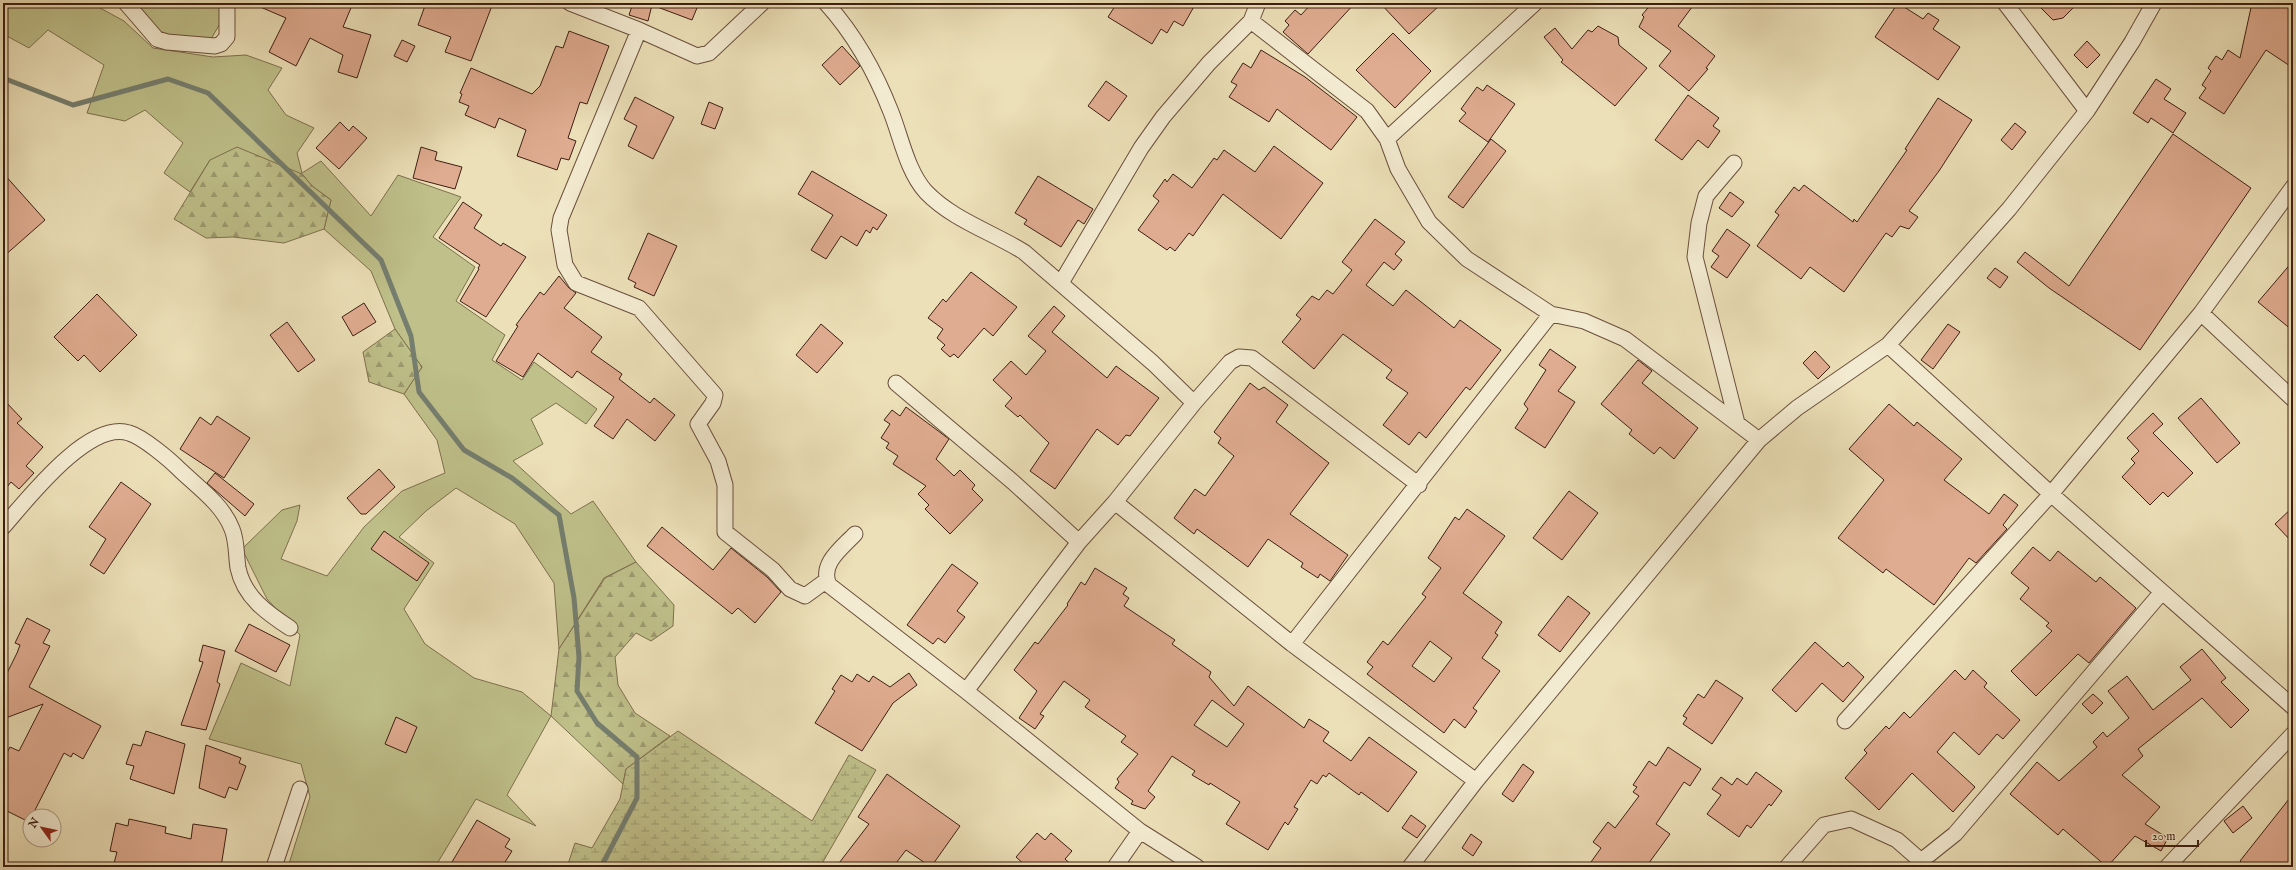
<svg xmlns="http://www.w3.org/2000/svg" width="2296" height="870" font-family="'IM FELL English',serif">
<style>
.grass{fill:#bfc08a;stroke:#7e704e}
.forest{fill:url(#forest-firs);stroke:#7e704e}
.wetland{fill:url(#wetland-marsh);stroke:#7e704e}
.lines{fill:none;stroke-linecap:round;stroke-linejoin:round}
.stream{stroke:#757e6f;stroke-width:5}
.building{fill:#e0ac91;stroke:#3e1f13;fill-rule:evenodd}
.street-casing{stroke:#6a4f3c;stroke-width:17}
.street{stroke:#f3ebd1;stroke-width:15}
</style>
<defs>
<pattern id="forest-firs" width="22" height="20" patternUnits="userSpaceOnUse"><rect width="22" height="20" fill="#bfc08a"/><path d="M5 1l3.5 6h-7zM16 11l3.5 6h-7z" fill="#9d9b70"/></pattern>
<pattern id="wetland-marsh" width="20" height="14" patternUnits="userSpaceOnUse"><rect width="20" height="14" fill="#bfc08a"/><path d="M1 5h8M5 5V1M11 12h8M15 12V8" fill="none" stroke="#9d9b70"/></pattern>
</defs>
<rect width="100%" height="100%" fill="#ece0b8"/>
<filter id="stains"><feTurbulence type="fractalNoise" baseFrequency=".005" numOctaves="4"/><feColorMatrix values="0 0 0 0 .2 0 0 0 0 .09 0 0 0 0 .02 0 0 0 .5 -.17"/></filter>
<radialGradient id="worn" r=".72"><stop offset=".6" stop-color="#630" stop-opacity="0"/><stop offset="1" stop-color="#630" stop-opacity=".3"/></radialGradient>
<path class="grass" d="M 3,3 L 91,3 L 124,21 L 153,48 L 213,57 L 246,55 L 282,68 L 268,90 L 286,115 L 314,128 L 297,153 L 302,173 L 321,161 L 371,216 L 398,175 L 461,197 L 433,237 L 475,267 L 456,301 L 505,335 L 492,360 L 522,380 L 534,362 L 597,409 L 586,424 L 556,403 L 531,419 L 543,444 L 513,461 L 571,514 L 593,501 L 636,562 L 604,578 L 559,649 L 554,583 L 515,524 L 456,488 L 426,511 L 399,537 L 434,563 L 404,609 L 425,644 L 474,678 L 522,692 L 551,716 L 507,795 L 536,826 L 476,799 L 435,867 L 288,867 L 310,797 L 301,764 L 209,739 L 241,663 L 290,686 L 300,635 L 267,599 L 242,549 L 282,510 L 300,505 L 297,521 L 281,559 L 327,576 L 364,527 L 402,491 L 445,473 L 437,440 L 404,394 L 422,367 L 395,329 L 371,271 L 324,229 L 331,200 L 312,186 L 302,174 L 210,160 L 190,192 L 164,173 L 183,143 L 145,110 L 125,121 L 87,113 L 104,65 L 48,30 L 29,48 L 3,34 Z
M 130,3 L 219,3 L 221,22 L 211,39 L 180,40 L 154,31 Z"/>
<path class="forest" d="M 237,147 L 302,174 L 312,186 L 331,200 L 324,229 L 284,243 L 233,237 L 206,238 L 174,219 L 210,160 Z
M 395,329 L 422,367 L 404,394 L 369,382 L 363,352 Z
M 636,562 L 674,605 L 673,626 L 651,641 L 636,633 L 615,657 L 618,685 L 635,713 L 670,736 L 626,769 L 623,784 L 551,716 L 559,649 L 605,578 Z"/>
<path class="wetland" d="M 678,731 L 812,821 L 849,755 L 876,770 L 820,867 L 567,867 L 575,843 L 592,848 L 620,799 L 626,769 Z"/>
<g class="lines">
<path class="stream" d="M 3,78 L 73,105 L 168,79 L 208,93 L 381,260 L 411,336 L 419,392 L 464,450 L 512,478 L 559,515 L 574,598 L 579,657 L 577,691 L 597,723 L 637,757 L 637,798 L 601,867"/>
</g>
<path class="building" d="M 251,3 L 353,3 L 343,27 L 371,35 L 357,78 L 338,72 L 343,55 L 310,38 L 296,66 L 269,52 L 286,18 Z
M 426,3 L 493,3 L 471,61 L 445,52 L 451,37 L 418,25 Z
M 633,3 L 699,3 L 692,20 L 652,5 L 648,21 L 629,15 Z
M 1117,3 L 1196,3 L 1183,26 L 1174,21 L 1167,33 L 1161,29 L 1152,44 L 1108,17 Z
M 1312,3 L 1355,3 L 1308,54 L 1283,32 L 1289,25 L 1285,21 L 1295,10 L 1301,15 Z
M 1380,3 L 1442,3 L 1409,34 Z
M 1652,3 L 1695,3 L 1678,26 L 1715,56 L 1706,68 L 1708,69 L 1689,91 L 1659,66 L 1671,51 L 1639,27 L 1644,17 L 1642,15 Z
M 1898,3 L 1923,19 L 1928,13 L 1939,20 L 1933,29 L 1960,47 L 1938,80 L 1875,37 Z
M 2036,3 L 2078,3 L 2063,18 L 2053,20 Z
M 2252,3 L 2293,3 L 2293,68 L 2266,50 L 2224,114 L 2199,98 L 2206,88 L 2202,85 L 2211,71 L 2208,68 L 2216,56 L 2222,60 L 2228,50 L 2240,58 Z
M 1598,26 L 1618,37 L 1619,45 L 1647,68 L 1615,106 L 1561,62 L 1563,60 L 1544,37 L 1555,28 L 1572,49 L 1588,30 L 1592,32 Z
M 569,31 L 609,46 L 587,104 L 580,102 L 568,138 L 576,141 L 569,160 L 561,158 L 557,170 L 517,156 L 526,130 L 499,118 L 495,128 L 465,115 L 469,106 L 459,102 L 462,94 L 460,93 L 471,68 L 532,94 L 540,86 L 556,46 L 563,48 Z
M 1393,33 L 1431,71 L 1395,108 L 1356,70 Z
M 402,40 L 415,46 L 407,62 L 394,56 Z
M 2087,41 L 2100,55 L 2087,68 L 2074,55 Z
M 842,46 L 860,66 L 840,85 L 822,65 Z
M 1261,50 L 1305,77 L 1357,117 L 1331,150 L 1277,109 L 1269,122 L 1229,97 L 1237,85 L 1231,82 L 1243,63 L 1251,68 Z
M 2156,79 L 2171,89 L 2164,99 L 2186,113 L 2173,133 L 2151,118 L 2148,123 L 2133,113 Z
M 1106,81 L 1127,96 L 1109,121 L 1088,106 Z
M 1487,85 L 1515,104 L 1488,142 L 1459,121 L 1466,113 L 1461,109 L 1477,87 L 1483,91 Z
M 1688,95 L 1719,118 L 1713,126 L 1720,131 L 1708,148 L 1698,140 L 1682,160 L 1655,140 Z
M 635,97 L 674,117 L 653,159 L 628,146 L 637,126 L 624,119 Z
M 1938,98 L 1972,120 L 1939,171 L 1909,211 L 1918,217 L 1909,229 L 1900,226 L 1892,237 L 1886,233 L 1844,292 L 1810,267 L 1801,279 L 1757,246 L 1779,215 L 1775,212 L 1794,187 L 1799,191 L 1804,185 L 1853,222 L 1854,219 L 1857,222 L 1907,150 L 1905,149 Z
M 709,102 L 723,108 L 715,129 L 701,124 Z
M 340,122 L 349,131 L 353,126 L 367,138 L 339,169 L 316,148 Z
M 2015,123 L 2026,132 L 2012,150 L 2001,140 Z
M 2173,134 L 2251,188 L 2140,350 L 2049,288 L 2017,262 L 2025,252 L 2069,286 Z
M 1491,139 L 1506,151 L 1463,208 L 1448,197 Z
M 1274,146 L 1323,183 L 1281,239 L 1223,194 L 1193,236 L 1189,233 L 1175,251 L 1170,247 L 1167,250 L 1138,230 L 1159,201 L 1153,196 L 1165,179 L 1167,182 L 1173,174 L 1192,188 L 1214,158 L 1217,160 L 1224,150 L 1255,172 Z
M 421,147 L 437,152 L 435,160 L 462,167 L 455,189 L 413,178 Z
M 812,171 L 887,215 L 877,230 L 873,227 L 870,233 L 866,230 L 857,246 L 841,236 L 826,259 L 811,250 L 833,215 L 798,194 Z
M 3,173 L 45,220 L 3,257 Z
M 1038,176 L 1093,209 L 1084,224 L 1078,220 L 1061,247 L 1024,224 L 1027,220 L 1015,213 Z
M 1730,192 L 1744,202 L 1732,217 L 1719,208 Z
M 463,202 L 482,215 L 474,228 L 501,246 L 503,243 L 526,257 L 486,317 L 460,301 L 479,269 L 478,268 L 480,265 L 439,238 Z
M 1375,219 L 1405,242 L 1395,254 L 1402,260 L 1394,270 L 1384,262 L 1366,285 L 1393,306 L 1406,290 L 1454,328 L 1460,320 L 1501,350 L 1470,390 L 1466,387 L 1426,438 L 1419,432 L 1409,445 L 1383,425 L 1408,393 L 1386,378 L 1392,370 L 1343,334 L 1314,369 L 1282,342 L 1301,319 L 1296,315 L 1312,296 L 1319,300 L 1327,290 L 1333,294 L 1352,270 L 1342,262 Z
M 1727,229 L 1750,245 L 1727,278 L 1711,267 L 1719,256 L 1712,251 Z
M 648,233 L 677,246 L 654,296 L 634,287 L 636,283 L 628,279 Z
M 2293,261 L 2293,331 L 2258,302 Z
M 1995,268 L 2008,277 L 2000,288 L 1987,278 Z
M 971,272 L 1017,307 L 993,336 L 984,328 L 958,358 L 954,354 L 950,357 L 941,349 L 945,345 L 937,338 L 943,329 L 928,318 L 943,299 L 946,302 Z
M 559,276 L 569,288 L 576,293 L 564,308 L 602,337 L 591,352 L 622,374 L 619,379 L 650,403 L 654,398 L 675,415 L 655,441 L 627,419 L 613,439 L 594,426 L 614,397 L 577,371 L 572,378 L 538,353 L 523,377 L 496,361 L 518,326 L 516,325 L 540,292 L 544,295 Z
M 97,294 L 137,335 L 100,372 L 84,355 L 78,361 L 54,337 Z
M 364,303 L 376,322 L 353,336 L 342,317 Z
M 1054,306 L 1065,316 L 1052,332 L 1107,378 L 1116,366 L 1159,398 L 1130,436 L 1126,435 L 1118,445 L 1097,429 L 1055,489 L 1030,471 L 1049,443 L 1020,415 L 1018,417 L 1005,406 L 1012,398 L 993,380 L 1011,361 L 1026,375 L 1046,351 L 1028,336 Z
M 287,322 L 315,360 L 298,372 L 270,335 Z
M 821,324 L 843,343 L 817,373 L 796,355 Z
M 1948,324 L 1960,332 L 1933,369 L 1921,360 Z
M 1550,349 L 1576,367 L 1558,391 L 1575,402 L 1545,448 L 1515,428 L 1528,409 L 1524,404 L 1546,370 L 1539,365 Z
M 1815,351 L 1830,367 L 1818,379 L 1803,363 Z
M 1638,360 L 1652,371 L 1642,383 L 1698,428 L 1674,459 L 1660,447 L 1654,454 L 1629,434 L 1632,430 L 1601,404 Z
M 1250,383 L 1259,390 L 1264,387 L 1288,405 L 1276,422 L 1329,463 L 1290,514 L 1348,555 L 1330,581 L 1320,574 L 1318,578 L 1301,567 L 1303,563 L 1268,539 L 1248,567 L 1197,529 L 1194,534 L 1174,518 L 1195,489 L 1205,496 L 1234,456 L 1218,443 L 1221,438 L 1214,432 Z
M 2201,398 L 2240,443 L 2217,463 L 2178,418 Z
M 3,399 L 22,419 L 17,423 L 43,447 L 26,466 L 34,473 L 19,489 L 11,482 L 3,492 Z
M 1889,404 L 1914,426 L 1917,422 L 1962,459 L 1944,480 L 1989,514 L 2004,494 L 2018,505 L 2003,525 L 2007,529 L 1976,563 L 1969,558 L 1934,605 L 1886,569 L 1883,573 L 1838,538 L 1884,480 L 1849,449 Z
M 906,407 L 949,439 L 936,459 L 954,476 L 960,470 L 975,485 L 972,489 L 983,500 L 950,534 L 925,509 L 929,505 L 918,494 L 926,486 L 893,464 L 898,456 L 886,448 L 889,443 L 881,438 L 890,424 L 884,420 L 892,410 L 900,416 Z
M 2153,413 L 2163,424 L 2153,433 L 2193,473 L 2168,497 L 2163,492 L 2150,505 L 2122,477 L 2135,463 L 2131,459 L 2139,451 L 2127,438 Z
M 217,416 L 250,438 L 224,478 L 180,449 L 200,417 L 211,425 Z
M 379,469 L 395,487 L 366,514 L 361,514 L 347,498 Z
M 215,473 L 254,504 L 245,516 L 207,483 Z
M 121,482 L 151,504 L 104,574 L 90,565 L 106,539 L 89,527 Z
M 1569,491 L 1598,513 L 1562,560 L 1533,538 Z
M 2293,507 L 2293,543 L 2275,524 Z
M 1467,509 L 1505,536 L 1463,593 L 1502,622 L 1495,633 L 1498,635 L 1482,658 L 1500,671 L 1473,708 L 1477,711 L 1465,728 L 1454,719 L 1444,733 L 1367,674 L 1373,667 L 1367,662 L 1383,641 L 1388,645 L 1426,597 L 1422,594 L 1441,568 L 1428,558 L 1455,517 L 1459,520 ZM 1430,641 L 1452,658 L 1434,682 L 1412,666 Z
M 662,527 L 713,570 L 731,548 L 767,577 L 781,592 L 755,623 L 738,608 L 732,614 L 647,546 Z
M 384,531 L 429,563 L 417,581 L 371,549 Z
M 2033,547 L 2050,561 L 2058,551 L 2096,582 L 2100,577 L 2136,608 L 2089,663 L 2078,654 L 2036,696 L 2011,671 L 2052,631 L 2046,626 L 2049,623 L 2020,599 L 2029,588 L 2011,573 Z
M 952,564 L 978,583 L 957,611 L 965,617 L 945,643 L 938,638 L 933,644 L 907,625 Z
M 1095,568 L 1127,588 L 1123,594 L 1129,598 L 1124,606 L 1175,640 L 1172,644 L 1211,672 L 1209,677 L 1234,706 L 1248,686 L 1304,728 L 1309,719 L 1329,732 L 1323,741 L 1351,761 L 1369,737 L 1417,772 L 1388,812 L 1361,792 L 1359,795 L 1329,773 L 1326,777 L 1323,775 L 1317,784 L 1311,780 L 1294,807 L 1298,809 L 1288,825 L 1285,822 L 1268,850 L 1226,824 L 1240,802 L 1210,783 L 1209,785 L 1192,775 L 1195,771 L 1172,756 L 1148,791 L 1155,797 L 1145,809 L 1131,804 L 1133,801 L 1115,788 L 1119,782 L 1117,779 L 1138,754 L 1121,742 L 1126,736 L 1085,707 L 1090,700 L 1064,681 L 1040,714 L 1044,716 L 1035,729 L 1019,718 L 1037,691 L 1014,670 L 1035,642 L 1038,644 L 1068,605 L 1067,604 L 1081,582 L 1085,585 ZM 1212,700 L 1244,724 L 1227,747 L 1194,725 Z
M 1568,596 L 1590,613 L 1560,652 L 1538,635 Z
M 27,618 L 50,630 L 43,643 L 50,646 L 29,687 L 101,726 L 83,759 L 73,753 L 71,757 L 64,753 L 32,816 L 30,816 L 29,822 L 3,809 L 3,760 L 10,747 L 19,751 L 43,704 L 3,719 L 3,681 L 17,653 L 20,645 L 15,643 Z
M 249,624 L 290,645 L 276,672 L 235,651 Z
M 1815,642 L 1843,667 L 1848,662 L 1864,677 L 1843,702 L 1822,683 L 1796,712 L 1772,690 Z
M 203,645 L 225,651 L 217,682 L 220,684 L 206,730 L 181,725 L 203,662 L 199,661 Z
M 2202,649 L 2226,678 L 2221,682 L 2249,710 L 2231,728 L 2202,698 L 2138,749 L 2143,756 L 2122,775 L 2160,807 L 2145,824 L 2168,838 L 2161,851 L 2135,836 L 2107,867 L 2063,829 L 2058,835 L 2010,794 L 2037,762 L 2059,781 L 2097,747 L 2093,742 L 2103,732 L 2107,737 L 2129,718 L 2108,691 L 2127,676 L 2153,710 L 2191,680 L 2180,667 Z
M 1955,670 L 1965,680 L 1973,670 L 1987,683 L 1984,687 L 2020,720 L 2003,739 L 1997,734 L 1979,755 L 1954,732 L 1937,752 L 1975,787 L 1953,812 L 1912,773 L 1879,810 L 1845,778 L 1867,753 L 1864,750 L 1886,726 L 1889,729 L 1904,712 L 1910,718 Z
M 909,673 L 917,685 L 893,703 L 862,751 L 815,723 L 835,691 L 832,689 L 841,675 L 852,682 L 857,674 L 869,682 L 873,676 L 890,687 Z
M 1716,680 L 1743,698 L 1712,744 L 1683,724 L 1687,718 L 1683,716 L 1698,694 L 1704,698 Z
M 2093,694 L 2103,703 L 2092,714 L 2082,704 Z
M 396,717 L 417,727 L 406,753 L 385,744 Z
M 146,731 L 185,744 L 174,794 L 130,779 L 134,766 L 126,764 L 133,744 L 141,746 Z
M 206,745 L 241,758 L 239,763 L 246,766 L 237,790 L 229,787 L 225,798 L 199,788 Z
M 1668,747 L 1701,769 L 1690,786 L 1684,782 L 1656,824 L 1670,834 L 1646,867 L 1598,867 L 1591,862 L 1601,848 L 1593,842 L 1608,822 L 1615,828 L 1639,796 L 1633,792 L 1637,787 L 1633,785 L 1649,761 L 1656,766 Z
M 1523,764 L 1534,772 L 1513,802 L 1502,794 Z
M 1756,772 L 1782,791 L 1771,806 L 1769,804 L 1751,828 L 1747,825 L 1739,837 L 1707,814 L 1721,795 L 1712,789 L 1721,777 L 1732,785 L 1737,778 L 1747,785 Z
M 887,774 L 960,826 L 931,867 L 906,850 L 893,867 L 836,867 L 869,824 L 858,817 Z
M 2293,794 L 2293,867 L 2247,867 L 2240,861 Z
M 2243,806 L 2252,818 L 2233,833 L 2224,821 Z
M 1411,815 L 1426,826 L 1417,838 L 1402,828 Z
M 129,819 L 166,827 L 165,833 L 191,839 L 193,824 L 227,829 L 221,867 L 113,867 L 117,852 L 110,851 L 116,823 L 128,826 Z
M 477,820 L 510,839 L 505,847 L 512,851 L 502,867 L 449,867 Z
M 1037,833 L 1045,840 L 1051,833 L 1072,851 L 1065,859 L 1074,867 L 1027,867 L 1016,857 Z
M 1471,834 L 1482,842 L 1473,856 L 1462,848 Z"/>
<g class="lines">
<defs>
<path id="street" d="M 126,3 L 157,39 L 167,42 L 215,46 L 221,44 L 227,37 L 227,3
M 570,3 L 639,30 L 697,56 L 709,53 L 762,3
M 826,3 C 855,35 875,71 891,112 C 901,137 907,171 926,192 C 953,220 992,232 1024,252 L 1153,363 L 1194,403 L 1115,502 L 1292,644 L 1476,781
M 2005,3 L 2087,111
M 1251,21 L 1367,111 L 1387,139 L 1398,169 L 1429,222 L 1467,259 L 1551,314 L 1584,321 L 1625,339 L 1759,440
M 639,30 L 561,218 L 559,230 L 565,265 L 576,283 L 639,308 L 715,395 L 713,403 L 698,424 L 718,461 L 725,485 L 725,532 L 773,570 L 790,589 L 805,596 L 827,580
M 1387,139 L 1535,3
M 1734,163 L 1706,196 L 1699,223 L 1695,257 L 1737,423
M 1061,283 L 1141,148 L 1163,117 L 1209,63 L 1251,21 L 1258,3
M 2201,313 L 2293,399
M 1888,345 L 2051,494 L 2293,707
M 896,383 L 1013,482 L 1079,542
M 1194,403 L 1230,362 L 1239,357 L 1252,358 L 1419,485
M 3,527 C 27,500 88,420 129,433 C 143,437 170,460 180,470 C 199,488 223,505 232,529 C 237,541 236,555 238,568 C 244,597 267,613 290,628
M 855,534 C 842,548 819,564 829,585 L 966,691 L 1140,831 L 1197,867
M 1292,644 L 1551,314
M 966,691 L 1079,542 L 1115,502
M 1845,721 L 2051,494 L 2201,313 L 2293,187
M 274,867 L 300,789
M 1115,867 L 1140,831
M 1410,867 L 1476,781 L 1759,440 L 1797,408 L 1888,345 L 2009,209 L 2087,111 L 2132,42 L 2154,3
M 1787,867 L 1824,825 L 1851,819 L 1897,840 L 1921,861 L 1955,834 L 2162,592
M 2167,867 L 2293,734"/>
</defs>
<use href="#street" class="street-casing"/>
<use href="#street" class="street"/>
</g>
<rect width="2296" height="870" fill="none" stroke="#ece0b8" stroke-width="16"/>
<rect x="4" y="4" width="2288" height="862" fill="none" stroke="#3e1f13" stroke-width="2"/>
<rect x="8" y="8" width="2280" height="854" fill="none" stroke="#3e1f13"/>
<g transform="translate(42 828) rotate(303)"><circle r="19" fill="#f3ebd1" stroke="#ab9985"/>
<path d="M0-3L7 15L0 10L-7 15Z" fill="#8f2418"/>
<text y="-6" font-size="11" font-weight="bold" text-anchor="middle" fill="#3e1f13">N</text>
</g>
<path d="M2146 840v6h52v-6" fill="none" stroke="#3e1f13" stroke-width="2"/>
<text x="2152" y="840" font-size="12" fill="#3e1f13" stroke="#f3ebd1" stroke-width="3" paint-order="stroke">20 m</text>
<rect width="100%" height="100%" filter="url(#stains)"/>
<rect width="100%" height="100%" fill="url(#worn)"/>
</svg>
